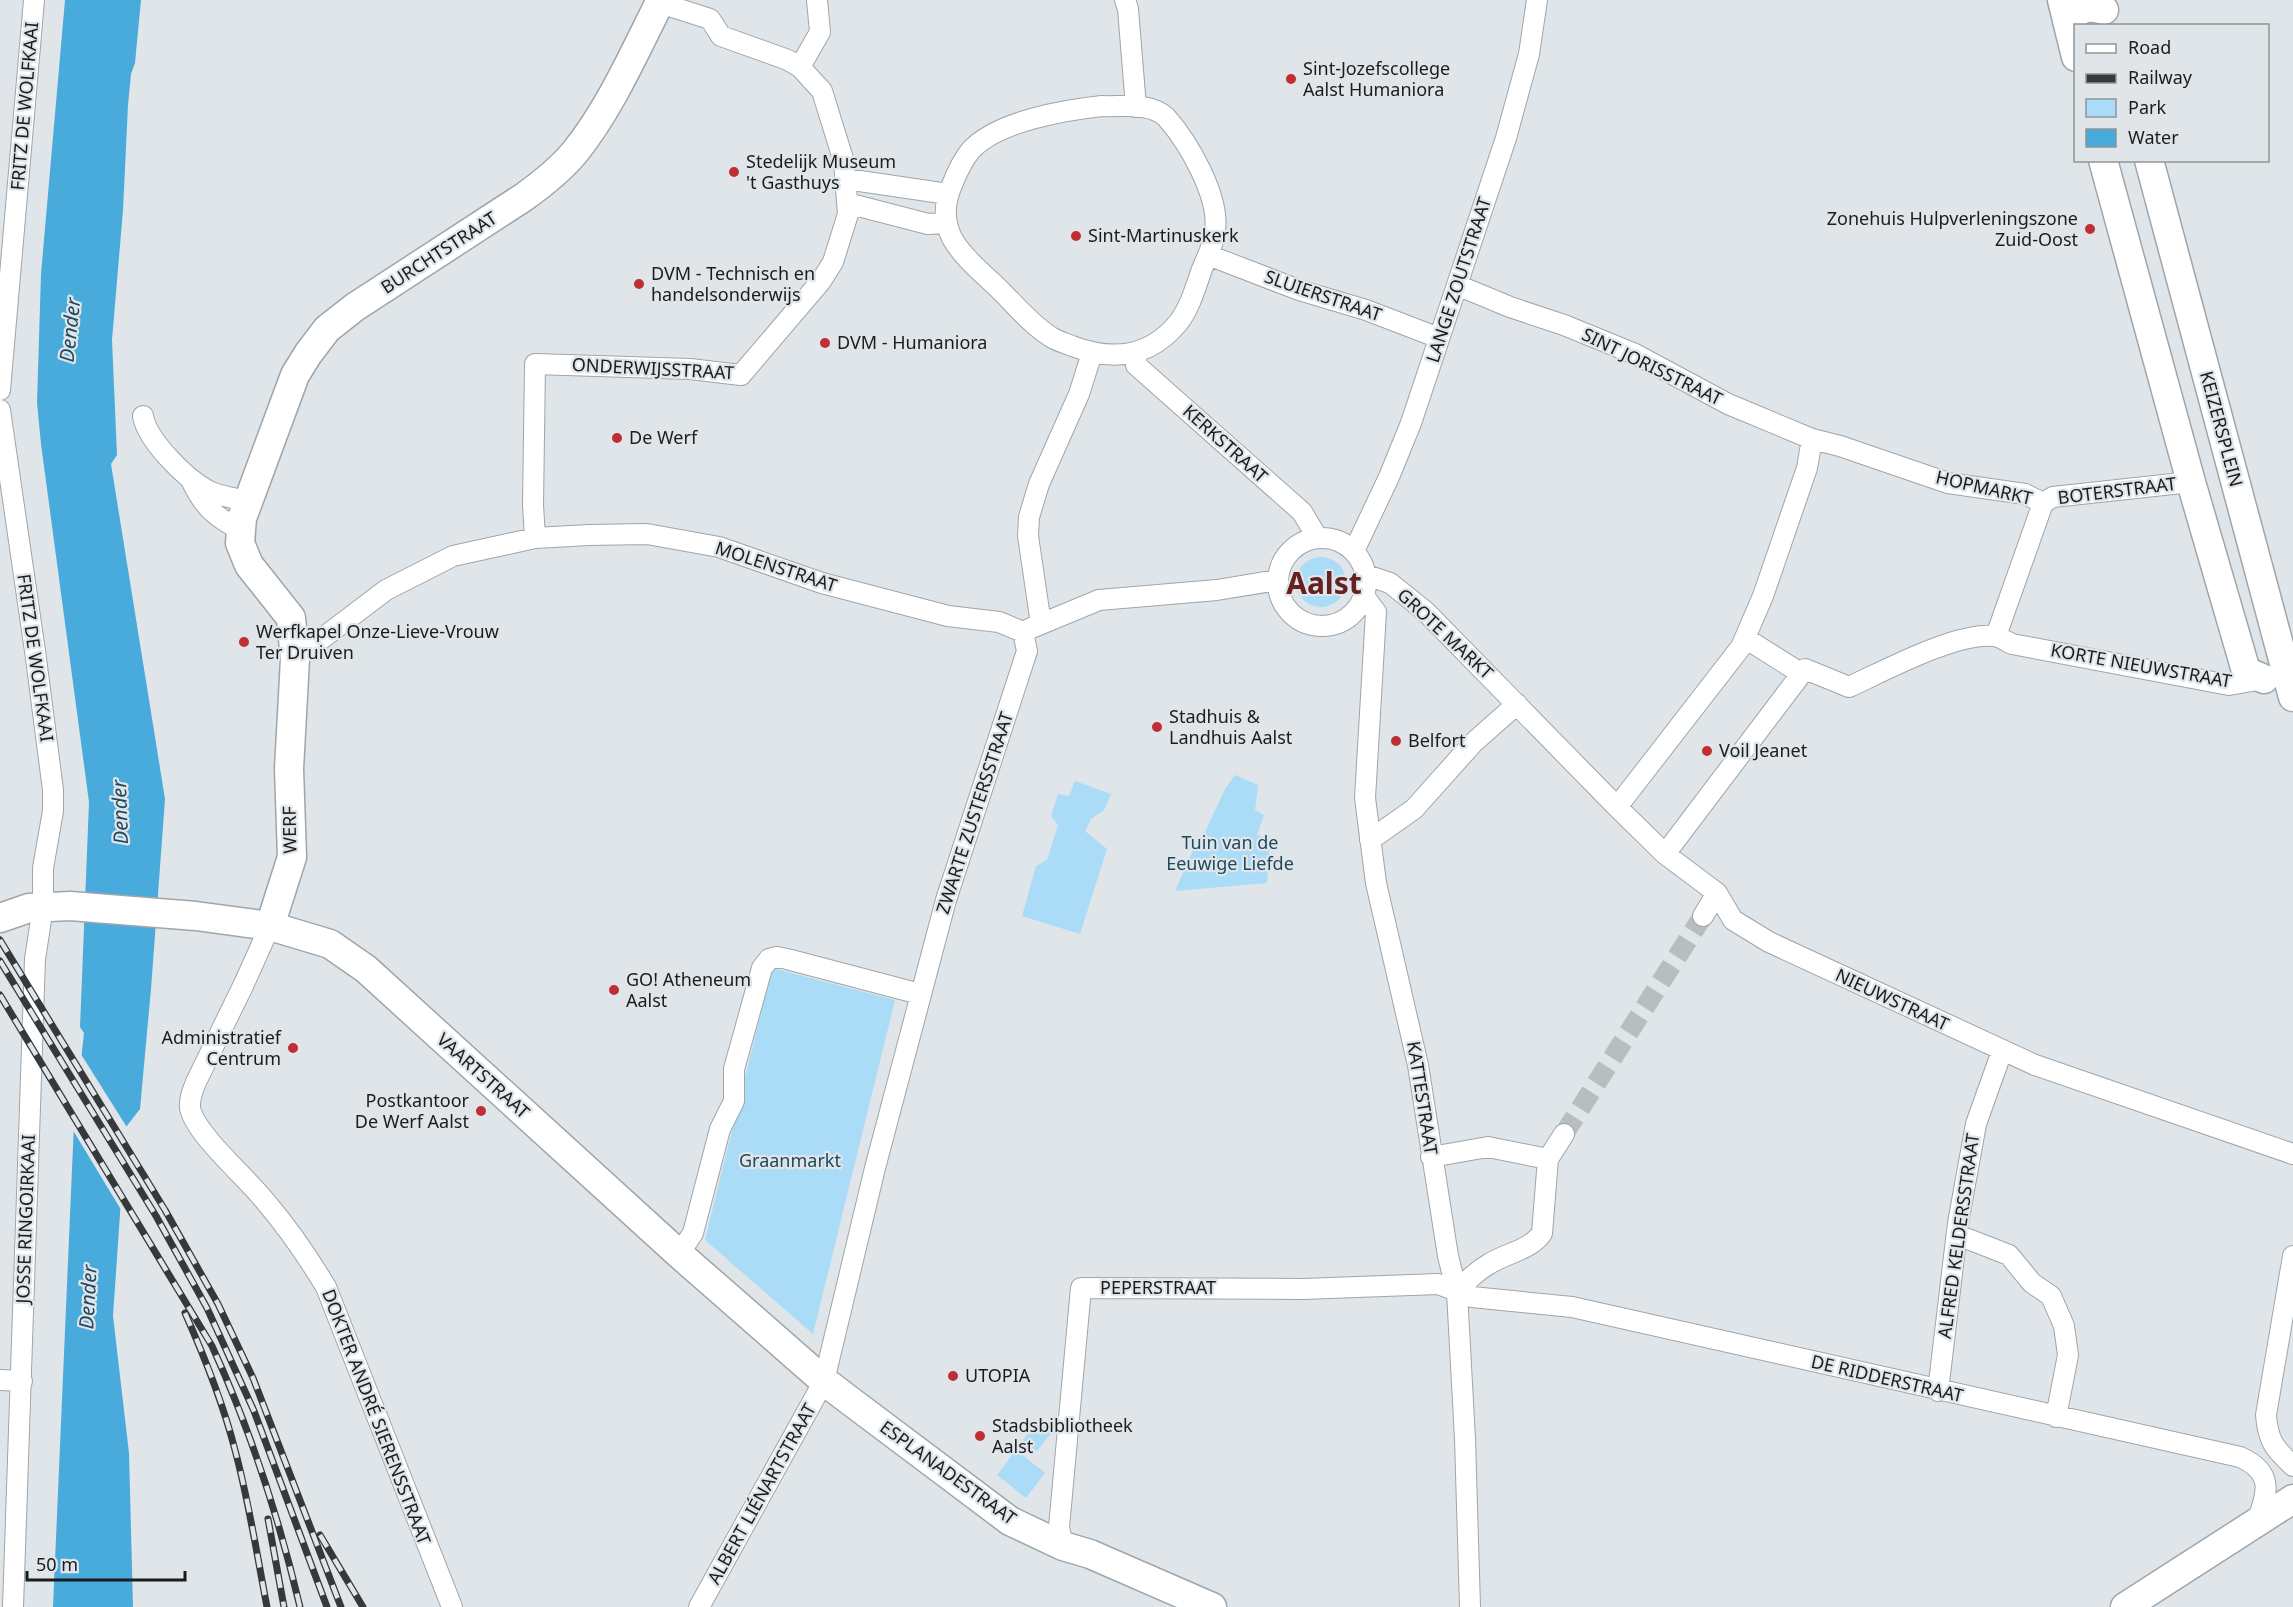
<svg xmlns="http://www.w3.org/2000/svg" width="2293" height="1607" font-family="'Noto Sans',sans-serif">
<style>
.green{fill:#aadbf7}
.water{fill:#48abdc}
.pier{fill:#dfe5e9}
.lines{fill:none;stroke-linecap:round;stroke-linejoin:round}
.street-tunnel{stroke:#b8bdc0;stroke-width:20;stroke-dasharray:20 10;stroke-linecap:butt}
.street-casing{stroke:#9fa5a9;stroke-width:22}
.secondary-casing{stroke:#9fa5a9;stroke-width:31}
.street{stroke:#fff;stroke-width:20}
.secondary{stroke:#fff;stroke-width:28}
.rail-casing{stroke:#36393a;stroke-width:7}
.rail{stroke:#dfe5e9;stroke-width:4.5;stroke-dasharray:14;stroke-linecap:butt}
.poi-dot{fill:#be2e35;stroke:#dfe5e9;stroke-width:2}
.labels{text-anchor:middle;stroke-width:4.5;stroke-linejoin:round;paint-order:stroke}
.poi-label{font-size:18px;fill:#1a1c1d;stroke:#dfe5e9;text-anchor:start}
.street-label{font-size:18px;fill:#1a1c1d;stroke:#dfe5e9}
.park-label{font-size:18px;fill:#20495e;stroke:#dfe5e9}
.water-label{font-size:20px;font-style:italic;fill:#20495e;stroke:#dfe5e9}
.town-label{font-size:30px;font-weight:bold;fill:#652020;stroke:#dfe5e9}
</style>
<rect width="100%" height="100%" fill="#dfe5e9"/>
<path class="green" d="M1296 582a25 25 0 1 1 50 0a25 25 0 1 1-50 0Z
M 1235,775 L 1258,785 L 1255,810 L 1264,815 L 1257,835 L 1270,839 L 1267,883 L 1175,891 L 1194,848 L 1198,847 L 1225,789 Z
M 1075,781 L 1111,794 L 1104,810 L 1091,819 L 1085,831 L 1107,849 L 1080,934 L 1022,916 L 1036,866 L 1047,860 L 1058,825 L 1051,816 L 1058,794 L 1069,796 Z
M 772,968 L 895,1000 L 813,1334 L 705,1240 Z
M 1037,1420 L 1052,1432 L 1037,1451 L 1023,1440 Z
M 1016,1450 L 1045,1473 L 1026,1498 L 997,1475 Z"/>
<path class="water" d="M 65,0 L 141,0 L 135,63 L 131,74 L 128,105 L 123,210 L 112,340 L 117,455 L 111,464 L 165,799 L 151,989 L 140,1109 L 126,1127 L 113,1316 L 129,1453 L 133,1607 L 53,1607 L 74,1123 L 84,1033 L 80,1027 L 89,802 L 41,444 L 37,403 L 41,274 Z"/>
<path class="pier" d="M 79,1051 L 128,1129 L 123,1213 L 71,1127 Z"/>
<g class="lines">
<path class="street-tunnel" d="M 1564,1134 L 1703,916"/>
<defs>
<path id="street" d="M 1125,0 L 1128,9 L 1136,107
M 800,67 L 820,32 L 817,0
M 1102,106 C 1124,107 1149,102 1166,117 C 1188,142 1220,196 1215,231 C 1214,244 1207,257 1202,269 C 1196,286 1190,308 1178,323 C 1149,358 1112,361 1072,346 C 1065,343 1057,341 1051,337 C 1032,325 1017,307 1001,291 C 985,275 963,258 952,238 C 943,220 944,203 952,185 C 957,172 962,161 971,150 C 998,121 1065,110 1102,106 Z
M 846,179 L 948,194
M 847,203 L 928,224 L 947,223
M 1208,255 L 1299,290 L 1366,310 L 1439,338
M 1457,285 L 1510,307 L 1564,325 L 1635,354 L 1728,404 L 1812,439
M 1136,352 L 1136,365 L 1302,512 L 1317,537
M 0,390 L 34,0
M 0,410 L 35,651 L 53,790 L 53,811 L 43,868 L 43,907 L 35,959 L 13,1607
M 143,416 C 147,440 185,478 207,490 C 218,497 235,497 248,502
M 192,482 C 204,507 216,518 241,530
M 2043,503 L 2053,497 L 2191,482
M1278 582a44 44 0 1 1 88 0a44 44 0 1 1-88 0Z
M 535,538 L 533,505 L 535,364 L 690,369 L 741,375 L 821,281 L 833,262 L 848,214 L 844,162 L 822,91 L 800,67 L 788,60 L 721,36 L 710,19 L 660,3
M 1354,551 L 1389,477 L 1411,423 L 1506,138 L 1529,54 L 1537,0
M 1366,575 L 1390,583 L 1425,611 L 1617,807 L 1665,854 L 1717,893 L 1733,920 L 1769,942 L 2035,1065 L 2293,1154
M 1364,596 L 1376,612 L 1365,798 L 1376,883 L 1418,1065 L 1448,1256 L 1457,1292 L 1465,1439 L 1470,1607
M 1041,624 L 1028,536 L 1029,517 L 1039,484 L 1079,394 L 1092,353
M 1029,629 L 1099,600 L 1217,590 L 1278,580
M 1996,636 L 2043,503
M 1745,638 L 1802,674
M 295,659 L 386,590 L 453,556 L 535,538 L 589,535 L 647,534 L 719,547 L 822,583 L 948,616 L 999,622 L 1023,632
M 1617,807 L 1741,647 L 1763,596 L 1807,468 L 1812,439 L 1840,446 L 1948,483 L 2025,494 L 2043,503
M 1370,840 L 1414,809 L 1473,743 L 1517,704
M 1665,854 L 1805,669 L 1849,687 C 1884,671 1956,632 1994,636 C 2000,637 2006,641 2012,644 L 2229,685 L 2263,679
M 1703,916 L 1717,893
M 270,926 L 243,986 L 196,1082 C 193,1090 189,1099 190,1108 C 195,1134 248,1179 265,1201 C 288,1228 308,1257 326,1287 L 452,1607
M 1431,1157 L 1488,1147 L 1548,1159
M 1956,1238 L 1968,1239 L 2009,1255 L 2032,1283 L 2051,1296 L 2064,1326 L 2068,1355 L 2056,1417
M 679,1254 L 693,1233 L 720,1129 L 734,1101 L 734,1069 L 762,968 L 769,959 L 777,957 L 787,959 L 920,994
M 2293,1256 L 2266,1415 C 2268,1441 2274,1448 2293,1466
M 1457,1292 C 1467,1281 1476,1271 1489,1264 C 1506,1253 1531,1250 1542,1233 L 1548,1159 L 1564,1134
M 0,1380 L 22,1381
M 1938,1391 L 1958,1223 L 1976,1124 L 2002,1051
M 1063,1546 L 1059,1527 L 1081,1288 L 1303,1289 L 1438,1284 L 1472,1297 L 1572,1307 L 2240,1457 C 2274,1472 2268,1493 2257,1521
M 699,1607 L 824,1381 L 875,1168 L 946,900 L 1027,651 L 1023,632"/>
<path id="secondary" d="M 2062,0 L 2076,57
M 2069,27 C 2074,8 2087,5 2104,10
M 2103,160 L 2191,482 L 2246,671 L 2264,679
M 2149,160 L 2293,697
M 0,918 L 29,908 L 70,906 L 196,916 L 270,926 L 330,944 L 366,969 L 679,1254 L 824,1381 L 849,1400 L 1010,1521 L 1063,1546 L 1090,1554 L 1212,1607
M 270,926 L 292,857 L 289,769 L 295,659 L 291,618 L 249,565 L 240,543 L 242,518 L 248,502 L 295,375 L 308,354 L 327,329 L 355,307 L 524,197 C 542,184 561,169 575,152 C 611,107 635,51 661,0
M 2125,1607 L 2293,1499"/>
</defs>
<use href="#street" class="street-casing"/>
<use href="#secondary" class="secondary-casing"/>
<use href="#street" class="street"/>
<use href="#secondary" class="secondary"/>
<defs>
<path id="rail" d="M 0,940 L 165,1210 L 218,1304 L 253,1378 L 341,1607
M 0,961 L 156,1216 L 207,1308 L 254,1411 L 327,1607
M 0,995 L 212,1346 C 250,1429 279,1518 300,1607
M 185,1313 C 205,1358 223,1403 235,1450 C 249,1502 257,1555 267,1607
M 268,1519 L 284,1607
M 320,1535 L 363,1607"/>
</defs>
<use href="#rail" class="rail-casing"/>
<use href="#rail" class="rail"/>
</g>
<g class="poi-dot">
<circle cx="1291" cy="79" r="6"/>
<circle cx="734" cy="172" r="6"/>
<circle cx="2090" cy="229" r="6"/>
<circle cx="1076" cy="236" r="6"/>
<circle cx="639" cy="284" r="6"/>
<circle cx="825" cy="343" r="6"/>
<circle cx="617" cy="438" r="6"/>
<circle cx="244" cy="642" r="6"/>
<circle cx="1157" cy="727" r="6"/>
<circle cx="1396" cy="741" r="6"/>
<circle cx="1707" cy="751" r="6"/>
<circle cx="614" cy="990" r="6"/>
<circle cx="293" cy="1048" r="6"/>
<circle cx="481" cy="1111" r="6"/>
<circle cx="953" cy="1376" r="6"/>
<circle cx="980" cy="1436" r="6"/>
</g>
<g class="labels">
<g class="poi-label">
<text x="1303" y="75">Sint-Jozefscollege<tspan x="1303" dy="21">Aalst Humaniora</tspan></text>
<text x="746" y="168">Stedelijk Museum<tspan x="746" dy="21">'t Gasthuys</tspan></text>
<text x="2078" y="225" text-anchor="end">Zonehuis Hulpverleningszone<tspan x="2078" dy="21">Zuid-Oost</tspan></text>
<text x="1088" y="242">Sint-Martinuskerk</text>
<text x="651" y="280">DVM - Technisch en<tspan x="651" dy="21">handelsonderwijs</tspan></text>
<text x="837" y="349">DVM - Humaniora</text>
<text x="629" y="444">De Werf</text>
<text x="256" y="638">Werfkapel Onze-Lieve-Vrouw<tspan x="256" dy="21">Ter Druiven</tspan></text>
<text x="1169" y="723">Stadhuis &amp;<tspan x="1169" dy="21">Landhuis Aalst</tspan></text>
<text x="1408" y="747">Belfort</text>
<text x="1719" y="757">Voil Jeanet</text>
<text x="626" y="986">GO! Atheneum<tspan x="626" dy="21">Aalst</tspan></text>
<text x="281" y="1044" text-anchor="end">Administratief<tspan x="281" dy="21">Centrum</tspan></text>
<text x="469" y="1107" text-anchor="end">Postkantoor<tspan x="469" dy="21">De Werf Aalst</tspan></text>
<text x="965" y="1382">UTOPIA</text>
<text x="992" y="1432">Stadsbibliotheek<tspan x="992" dy="21">Aalst</tspan></text>
</g>
<g class="street-label">
<text transform="translate(25 106) rotate(-85)" y="6">FRITZ DE WOLFKAAI</text>
<text transform="translate(439 253) rotate(-33)" y="6">BURCHTSTRAAT</text>
<text transform="translate(1459 280) rotate(-72)" y="6">LANGE ZOUTSTRAAT</text>
<text transform="translate(1323 296) rotate(19)" y="6">SLUIERSTRAAT</text>
<text transform="translate(1652 367) rotate(26)" y="6">SINT JORISSTRAAT</text>
<text transform="translate(653 369) rotate(3)" y="6">ONDERWIJSSTRAAT</text>
<text transform="translate(2221 429) rotate(75)" y="6">KEIZERSPLEIN</text>
<text transform="translate(1225 444) rotate(42)" y="6">KERKSTRAAT</text>
<text transform="translate(1984 488) rotate(13)" y="6">HOPMARKT</text>
<text transform="translate(2117 491) rotate(-7)" y="6">BOTERSTRAAT</text>
<text transform="translate(776 567) rotate(18)" y="6">MOLENSTRAAT</text>
<text transform="translate(1445 634) rotate(43)" y="6">GROTE MARKT</text>
<text transform="translate(35 658) rotate(82)" y="6">FRITZ DE WOLFKAAI</text>
<text transform="translate(2141 666) rotate(10)" y="6">KORTE NIEUWSTRAAT</text>
<text transform="translate(975 813) rotate(-72)" y="6">ZWARTE ZUSTERSSTRAAT</text>
<text transform="translate(290 830) rotate(-91)" y="6">WERF</text>
<text transform="translate(1892 1000) rotate(25)" y="6">NIEUWSTRAAT</text>
<text transform="translate(483 1076) rotate(42)" y="6">VAARTSTRAAT</text>
<text transform="translate(1422 1098) rotate(81)" y="6">KATTESTRAAT</text>
<text transform="translate(26 1219) rotate(-88)" y="6">JOSSE RINGOIRKAAI</text>
<text transform="translate(1959 1236) rotate(-82)" y="6">ALFRED KELDERSSTRAAT</text>
<text x="1158" y="1294">PEPERSTRAAT</text>
<text transform="translate(1887 1379) rotate(13)" y="6">DE RIDDERSTRAAT</text>
<text transform="translate(376 1417) rotate(69)" y="6">DOKTER ANDRÉ SIERENSSTRAAT</text>
<text transform="translate(948 1473) rotate(36)" y="6">ESPLANADESTRAAT</text>
<text transform="translate(762 1494) rotate(-61)" y="6">ALBERT LIÉNARTSTRAAT</text>
</g>
<g class="park-label">
<text x="1230" y="849">Tuin van de<tspan x="1230" dy="21">Eeuwige Liefde</tspan></text>
<text x="790" y="1167">Graanmarkt</text>
</g>
<g class="water-label">
<text transform="translate(70 330) rotate(-84)" y="7">Dender</text>
<text transform="translate(120 812) rotate(-92)" y="7">Dender</text>
<text transform="translate(88 1297) rotate(-87)" y="7">Dender</text>
</g>
<g class="town-label">
<text x="1324" y="594">Aalst</text>
</g>
</g>
<rect x="2074" y="24" width="195" height="138" fill="#dfe5e9" stroke="#909597" stroke-width="1.5"/>
<rect x="2086" y="44" width="30" height="9" fill="#ffffff" stroke="#909597" stroke-width="1.5"/>
<text x="2128" y="54" font-size="18" fill="#1a1c1d">Road</text>
<rect x="2086" y="74" width="30" height="9" fill="#36393a" stroke="#909597" stroke-width="1.5"/>
<text x="2128" y="84" font-size="18" fill="#1a1c1d">Railway</text>
<rect x="2086" y="99" width="30" height="18" fill="#aadbf7" stroke="#909597" stroke-width="1.5"/>
<text x="2128" y="114" font-size="18" fill="#1a1c1d">Park</text>
<rect x="2086" y="129" width="30" height="18" fill="#48abdc" stroke="#909597" stroke-width="1.5"/>
<text x="2128" y="144" font-size="18" fill="#1a1c1d">Water</text>
<path d="M27 1571v9h158v-9" fill="none" stroke="#1a1c1d" stroke-width="3"/>
<text x="36" y="1571" font-size="18" fill="#1a1c1d" stroke="#dfe5e9" stroke-width="4.5" paint-order="stroke">50 m</text>
</svg>
